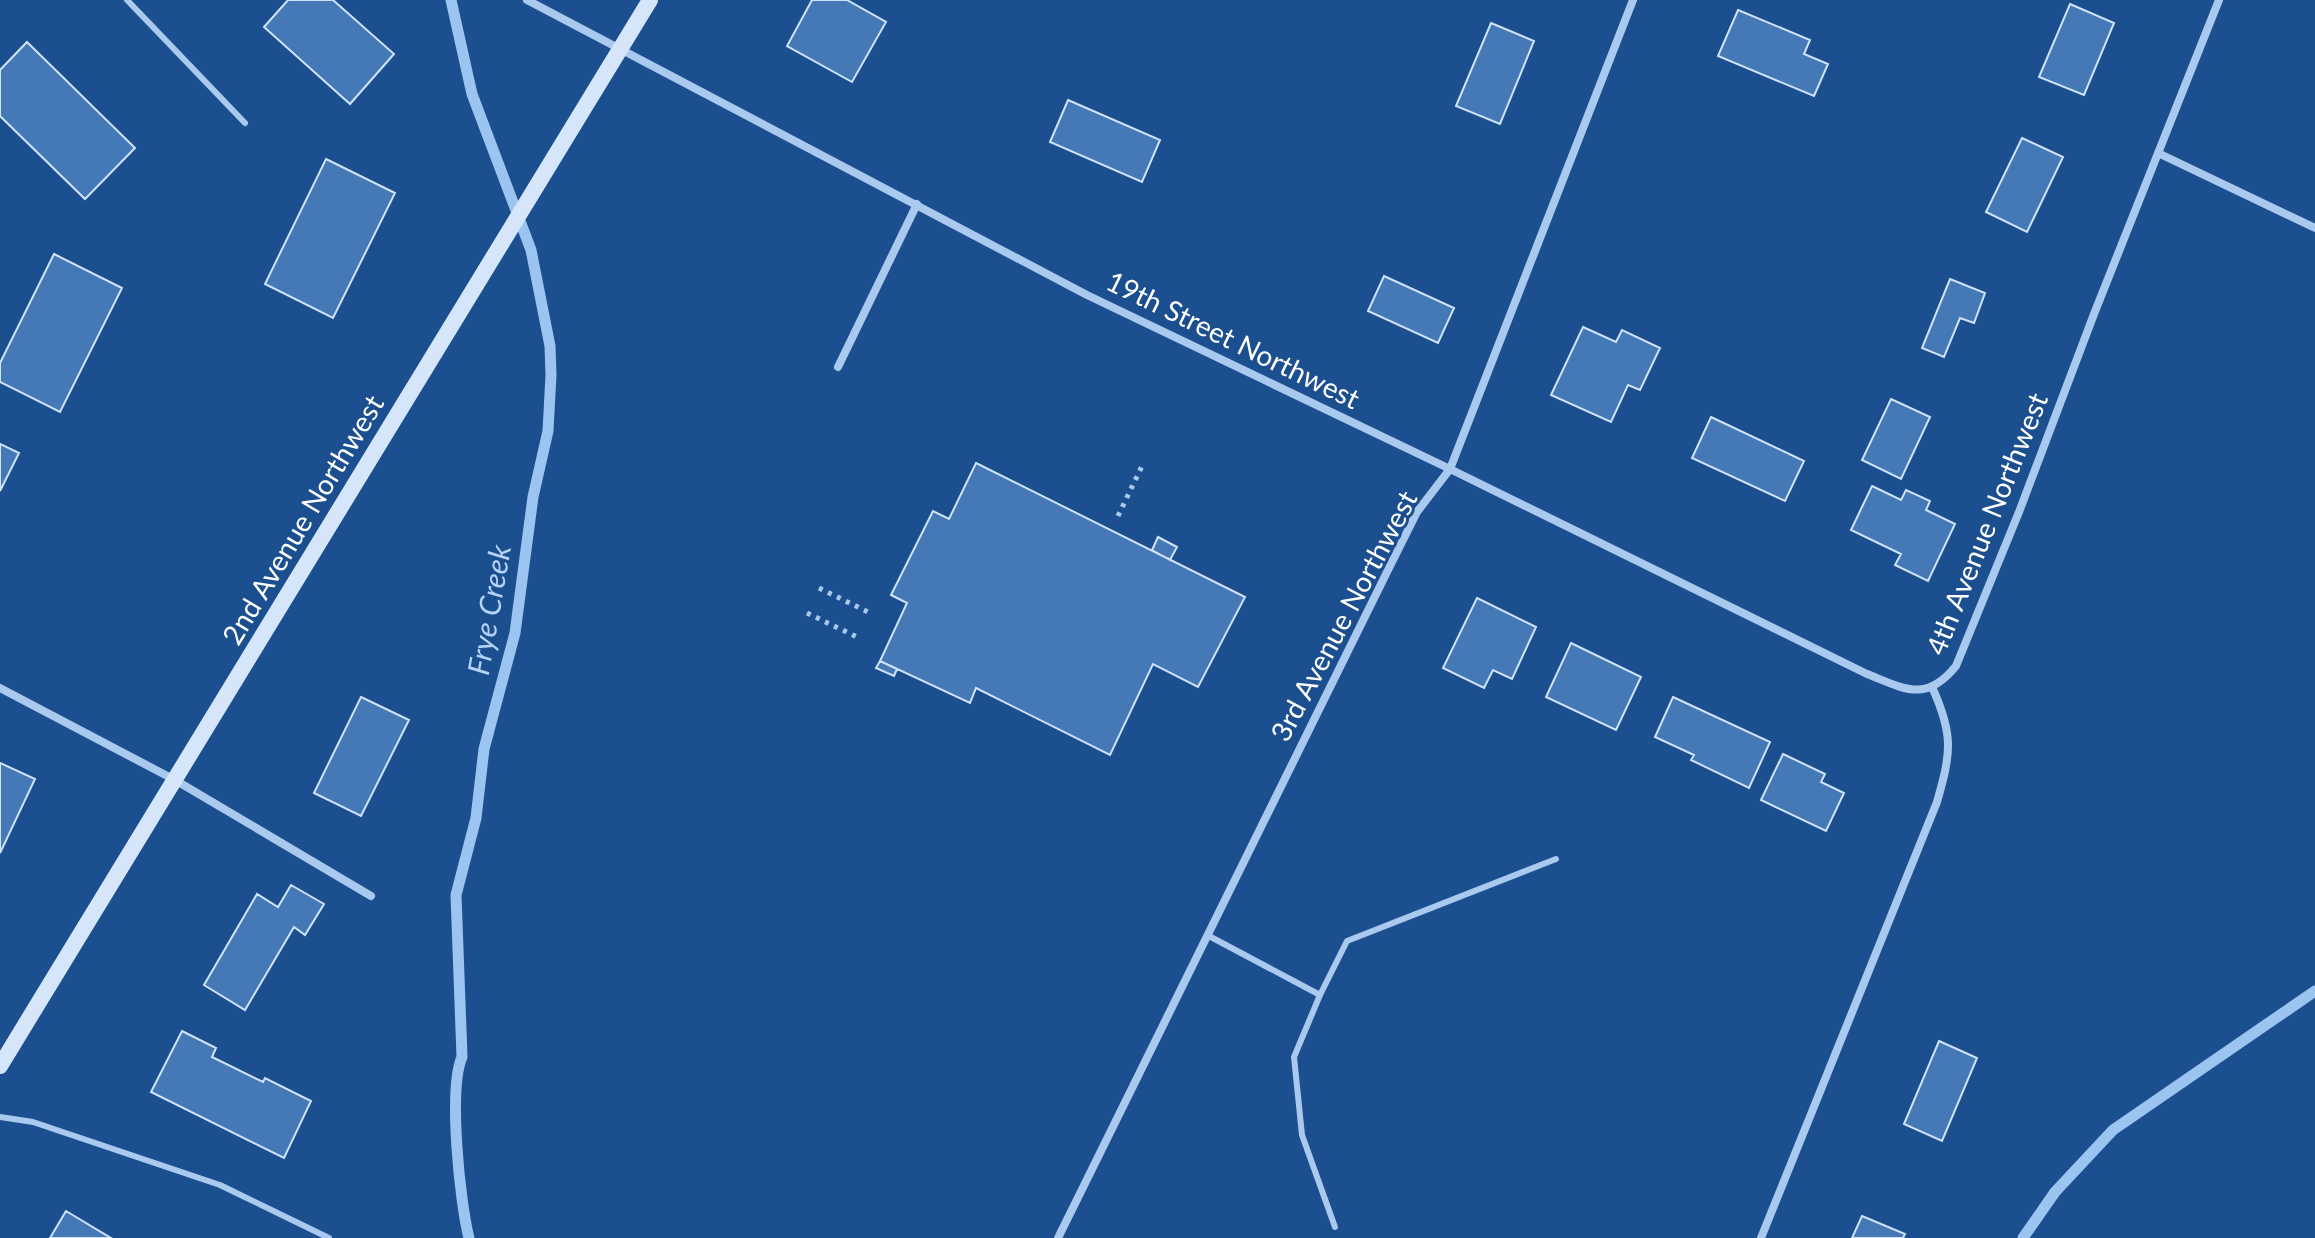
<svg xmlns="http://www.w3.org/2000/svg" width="2315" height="1238" font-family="Lato,sans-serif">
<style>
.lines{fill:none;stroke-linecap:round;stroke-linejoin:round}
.stream{stroke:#9cc4f0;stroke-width:11}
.building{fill:#4478b7;stroke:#cfe3fa;stroke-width:2}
.path{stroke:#a9c9ee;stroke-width:5;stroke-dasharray:4 6;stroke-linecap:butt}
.lane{stroke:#a9c9ee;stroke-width:6}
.street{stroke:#a9c9ee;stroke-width:8}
.secondary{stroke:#d6e6fa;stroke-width:16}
.labels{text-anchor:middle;stroke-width:6;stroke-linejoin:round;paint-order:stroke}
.street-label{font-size:28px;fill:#fff;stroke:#1b4f8f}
.water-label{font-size:30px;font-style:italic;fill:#b5d3f5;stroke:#1b4f8f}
</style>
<rect width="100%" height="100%" fill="#1b4f8f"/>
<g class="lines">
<path class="stream" d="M 451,0 L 472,94 L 531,250 L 550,346 L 551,375 L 548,431 L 533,497 L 515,633 L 484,749 L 476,818 L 456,895 L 462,1057 C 448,1089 460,1203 469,1238
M 2023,1238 L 2055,1192 L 2113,1130 L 2315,991"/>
</g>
<path class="building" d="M 288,0 L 333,0 L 394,54 L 350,104 L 264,27 Z
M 812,0 L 847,0 L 886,22 L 852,82 L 787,46 Z
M 2070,4 L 2114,23 L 2084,95 L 2039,77 Z
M 1738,10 L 1810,40 L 1804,54 L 1828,64 L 1814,96 L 1718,56 Z
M 1491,23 L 1534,41 L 1500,124 L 1456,106 Z
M 27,42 L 135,148 L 85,199 L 0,116 L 0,70 Z
M 1068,100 L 1160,140 L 1142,182 L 1050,142 Z
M 2022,138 L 2063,157 L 2027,232 L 1986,212 Z
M 326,159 L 395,193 L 333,318 L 265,284 Z
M 54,254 L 122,288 L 60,412 L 0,382 L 0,363 Z
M 1384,276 L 1454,308 L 1438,343 L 1368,311 Z
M 1950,279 L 1985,293 L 1974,323 L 1960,318 L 1944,357 L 1922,348 Z
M 1583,327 L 1616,342 L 1622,330 L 1660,348 L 1640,390 L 1628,385 L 1611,422 L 1551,395 Z
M 1891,399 L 1930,417 L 1901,479 L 1862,460 Z
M 1711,417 L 1804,461 L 1785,501 L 1692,458 Z
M 0,444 L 19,453 L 0,491 Z
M 976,463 L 1245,597 L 1198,687 L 1153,664 L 1110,755 L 976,688 L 970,703 L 880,661 L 907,603 L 891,595 L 933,511 L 949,519 Z
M 1872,486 L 1901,500 L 1906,490 L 1930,501 L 1926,510 L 1955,524 L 1928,581 L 1895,565 L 1901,554 L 1851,530 Z
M 1158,537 L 1177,547 L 1170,560 L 1152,550 Z
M 1477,598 L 1536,627 L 1512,679 L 1493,670 L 1484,688 L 1443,668 Z
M 1571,643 L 1641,677 L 1616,730 L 1546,697 Z
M 880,661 L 897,669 L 894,676 L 876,668 Z
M 361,697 L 409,720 L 361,816 L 314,793 Z
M 1673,697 L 1770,742 L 1749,788 L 1691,760 L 1694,755 L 1655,737 Z
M 1783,754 L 1825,774 L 1821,782 L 1844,793 L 1826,831 L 1761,800 Z
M 0,763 L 35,779 L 0,853 Z
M 291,885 L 324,904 L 305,935 L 294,927 L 245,1010 L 204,985 L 257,894 L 278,907 Z
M 182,1031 L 216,1048 L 212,1057 L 263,1082 L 265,1078 L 311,1101 L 284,1158 L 151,1092 Z
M 1939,1041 L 1977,1058 L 1942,1141 L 1904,1124 Z
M 66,1211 L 111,1238 L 50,1238 Z
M 1862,1216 L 1905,1234 L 1903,1238 L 1852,1238 Z"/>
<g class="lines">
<path class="path" d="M 1118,516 L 1142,466
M 819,588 L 870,613
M 807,613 L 857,637"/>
<path class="lane" d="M 127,0 L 245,123
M 1209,936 L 1320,995 L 1294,1057 L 1302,1135 L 1335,1227
M 1320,995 L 1347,941 L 1556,859
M 0,1117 L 33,1122 L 220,1185 L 329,1238"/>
<path class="street" d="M 527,0 L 1087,295 L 1450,469 L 1867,674 C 1905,689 1926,703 1956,666 L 2019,512 L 2094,314 L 2219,0
M 2158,153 L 2315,228
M 838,367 L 917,204
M 0,688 L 175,780 L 371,896
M 1058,1238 L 1387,572 L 1417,512 L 1450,469 L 1633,0
M 1761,1238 L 1937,802 C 1951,753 1954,735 1932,687"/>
<path class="secondary" d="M 0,1066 L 650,0"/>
</g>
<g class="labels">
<g class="street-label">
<text transform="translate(1233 340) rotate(26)" y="10">19th Street Northwest</text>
<text transform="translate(303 520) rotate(-59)" y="10">2nd Avenue Northwest</text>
<text transform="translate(1987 524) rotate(-68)" y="10">4th Avenue Northwest</text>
<text transform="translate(1344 616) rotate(-62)" y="10">3rd Avenue Northwest</text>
</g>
<g class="water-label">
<text transform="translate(490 610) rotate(-80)" y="10">Frye Creek</text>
</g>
</g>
</svg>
